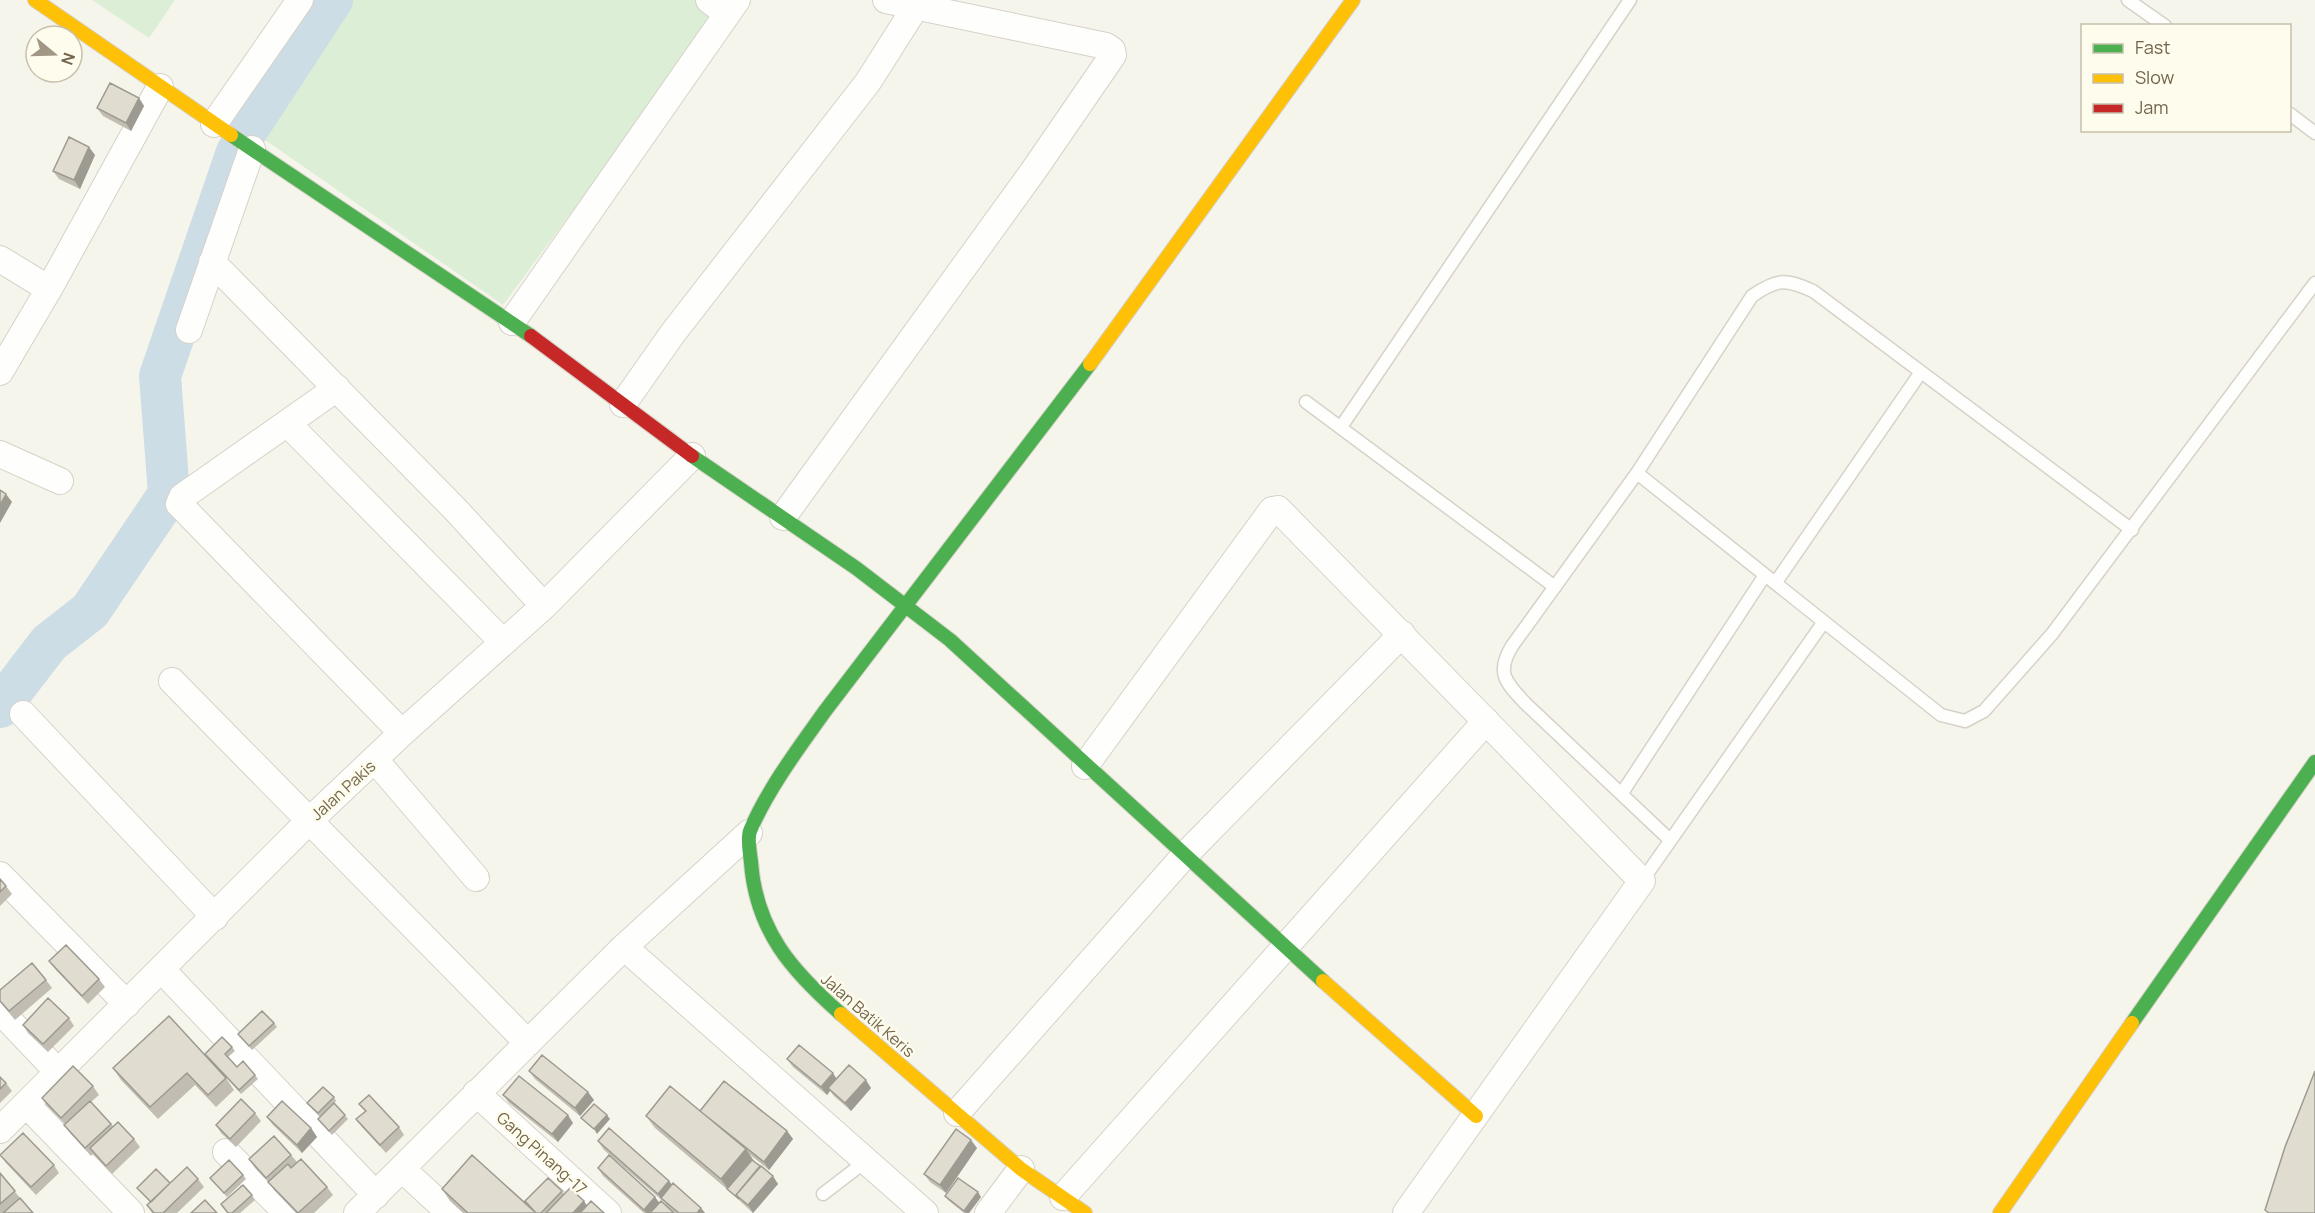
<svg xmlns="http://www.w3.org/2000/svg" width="2315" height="1213" font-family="Manrope,sans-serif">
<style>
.green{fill:#ddeed6}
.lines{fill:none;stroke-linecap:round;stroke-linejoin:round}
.river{stroke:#cddde6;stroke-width:42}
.lane-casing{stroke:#d6d2c9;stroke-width:15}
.street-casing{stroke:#d6d2c9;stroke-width:28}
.fast-casing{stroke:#d6d2c9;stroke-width:16}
.slow-casing{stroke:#d6d2c9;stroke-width:16}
.jam-casing{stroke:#d6d2c9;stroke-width:16}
.lane{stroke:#fefefc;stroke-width:12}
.street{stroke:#fefefc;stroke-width:26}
.fast{stroke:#4caf50;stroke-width:14}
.slow{stroke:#ffc107;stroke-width:14}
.jam{stroke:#c62828;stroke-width:14}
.wall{fill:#c1bdb3}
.shaded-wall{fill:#9d9a92}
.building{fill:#e0dcd0;stroke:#9d9a92;stroke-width:1.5}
.labels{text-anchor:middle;stroke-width:5;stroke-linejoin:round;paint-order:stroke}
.street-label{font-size:16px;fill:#73654c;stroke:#fefcec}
</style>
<rect width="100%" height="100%" fill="#f6f5eb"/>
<path class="green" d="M 92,0 L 175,0 L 149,38 Z
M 311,0 L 695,0 L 717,15 L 503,305 L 232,117 Z"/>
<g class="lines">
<path class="river" d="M 245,133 L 332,0
M 0,707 L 49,643 L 90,611 L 169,494 L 160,376 L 237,152"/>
<defs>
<path id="lane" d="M 2128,0 L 2165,26
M 2290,114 L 2315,133
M 1306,402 L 1555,587
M 1341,427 L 1630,0
M 1637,473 L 1941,715 L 1965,721 L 1984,711 L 2052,634 L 2315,283
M 1776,582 L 1921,372
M 1622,793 L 1765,575
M 1670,840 L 1525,703 C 1505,682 1496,672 1512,646 L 1637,473 L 1752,296 C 1778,278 1786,279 1813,291 L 2132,530
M 1642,881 L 1823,623
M 823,1194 L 866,1161"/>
<path id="street" d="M 709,0 L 727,14
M 214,124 L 300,0
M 0,259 L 49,289
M 212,262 L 455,509 L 544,606
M 512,322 L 737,0
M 189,330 L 252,149
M 0,372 L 49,289 L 160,87
M 337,388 L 182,497 L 179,504 L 402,733
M 623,404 L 673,333 L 868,82 L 920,0
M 287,423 L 503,642
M 0,454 L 60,481
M 783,517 L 1034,170 L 1113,55 L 1112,50 L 1106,46 L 886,0
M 172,681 L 528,1043
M 23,714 L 215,917
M 376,761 L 476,878
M 1085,766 L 1272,510 L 1278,509 L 1642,881 L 1406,1213
M 0,875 L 127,1004
M 624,947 L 925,1213
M 162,970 L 376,1195
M 0,1011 L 59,1073
M 476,1093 L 608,1213
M 27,1105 L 131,1213
M 957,1113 L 1184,856 L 1402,634
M 0,1130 L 308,822 L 402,733 L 544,606 L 692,456
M 226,1152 L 287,1213
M 402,1169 L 450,1213
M 1063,1197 L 1486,721
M 357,1213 L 624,947 L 749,833
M 988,1213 L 1021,1169"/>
<path id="fast" d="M 231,135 L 531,336
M 692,456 L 856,568 L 950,640 L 1323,981
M 841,1014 C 792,971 756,931 751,862 C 750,853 747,839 750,831 C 767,790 800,746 825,711 L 1090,364
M 2132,1023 L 2315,762"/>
<path id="slow" d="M 35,0 L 231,135
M 1090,364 L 1353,0
M 1323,981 L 1476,1116
M 841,1014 L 1021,1169 L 1085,1213
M 2000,1213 L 2132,1023"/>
<path id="jam" d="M 531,336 L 692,456"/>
</defs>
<use href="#lane" class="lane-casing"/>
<use href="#street" class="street-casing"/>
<use href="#fast" class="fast-casing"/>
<use href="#slow" class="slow-casing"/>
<use href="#jam" class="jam-casing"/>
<use href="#lane" class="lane"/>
<use href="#street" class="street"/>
<use href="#fast" class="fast"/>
<use href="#slow" class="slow"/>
<use href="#jam" class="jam"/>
</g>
<path class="wall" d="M 139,98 L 144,106 L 131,131 L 103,116 L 97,108 Z
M 95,155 L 80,189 L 59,179 L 53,171 Z
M 0,879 L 6,886 L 12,894 L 0,906 Z
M 49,961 L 99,979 L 105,987 L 88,1004 L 55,969 Z
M 46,980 L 52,988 L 15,1020 L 0,1002 L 0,990 Z
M 169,1016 L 226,1078 L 234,1090 L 216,1107 L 195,1085 L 158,1119 L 121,1080 L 113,1068 Z
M 69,1018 L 74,1026 L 48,1052 L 28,1033 L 23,1025 Z
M 274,1023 L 277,1027 L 252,1050 L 238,1034 Z
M 232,1047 L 235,1051 L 228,1057 L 237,1067 L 255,1075 L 258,1079 L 241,1094 L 205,1054 Z
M 787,1059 L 836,1079 L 871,1088 L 851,1111 L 834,1096 L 830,1091 L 827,1095 L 793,1067 Z
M 529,1071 L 594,1100 L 580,1116 L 535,1079 Z
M 0,1077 L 6,1083 L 12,1091 L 0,1103 Z
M 93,1086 L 99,1095 L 91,1102 L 113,1126 L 134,1139 L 140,1147 L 112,1174 L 93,1154 L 91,1156 L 70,1133 L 64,1125 L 65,1124 L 47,1106 L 42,1098 Z
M 503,1095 L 573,1123 L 558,1142 L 509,1103 Z
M 334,1097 L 336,1101 L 334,1103 L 348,1119 L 332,1135 L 321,1123 L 318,1119 L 320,1117 L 307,1103 Z
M 359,1104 L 399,1127 L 404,1135 L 386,1153 L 362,1127 L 356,1119 L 365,1111 Z
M 700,1111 L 787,1131 L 793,1139 L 769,1170 L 748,1153 L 754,1161 L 778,1184 L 753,1213 L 728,1190 L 655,1128 L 646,1116 Z
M 255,1113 L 261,1121 L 236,1147 L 221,1133 L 216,1125 Z
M 267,1117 L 311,1128 L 317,1137 L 302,1153 L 273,1125 Z
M 598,1141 L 669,1181 L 672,1185 L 705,1213 L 675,1213 L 667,1206 L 674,1213 L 644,1213 L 603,1176 L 598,1168 L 655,1197 L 659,1203 L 667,1206 L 664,1202 L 604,1150 Z
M 977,1148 L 946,1193 L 930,1182 L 924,1174 Z
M 0,1155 L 54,1165 L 59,1173 L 36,1195 L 6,1163 Z
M 291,1155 L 297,1162 L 327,1187 L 333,1195 L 314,1213 L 296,1213 L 274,1190 L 270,1184 L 255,1168 L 249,1159 Z
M 0,1173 L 20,1198 L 33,1213 L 0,1213 Z
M 243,1175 L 246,1179 L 227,1197 L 210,1178 Z
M 198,1179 L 204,1187 L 177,1213 L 152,1213 L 147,1205 L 150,1202 L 137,1188 Z
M 442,1189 L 528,1206 L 525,1201 L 562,1191 L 564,1194 L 587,1206 L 604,1213 L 463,1213 L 450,1201 Z
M 252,1195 L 255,1200 L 240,1213 L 228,1213 L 221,1204 Z
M 945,1196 L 981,1197 L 969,1213 L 964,1213 L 948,1200 Z"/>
<path class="shaded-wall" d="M 139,98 L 144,106 L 131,131 L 126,123 Z
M 89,147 L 95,155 L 80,189 L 74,180 Z
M 6,494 L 12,502 L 0,523 L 0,505 Z
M 833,1073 L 838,1081 L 828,1088 L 830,1091 L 827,1095 L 821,1087 Z
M 866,1080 L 871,1088 L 851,1111 L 845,1103 Z
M 588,1092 L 594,1100 L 580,1116 L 575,1108 Z
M 568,1115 L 573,1123 L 558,1142 L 552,1134 Z
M 607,1115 L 610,1119 L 597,1134 L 594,1129 Z
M 311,1128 L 317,1137 L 302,1153 L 297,1145 Z
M 787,1131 L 793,1139 L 769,1170 L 764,1162 Z
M 971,1140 L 977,1148 L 946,1193 L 940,1185 Z
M 746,1149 L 754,1161 L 729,1191 L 721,1179 Z
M 773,1176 L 778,1184 L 753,1213 L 748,1205 Z
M 669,1181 L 675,1189 L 661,1198 L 663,1202 L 658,1194 Z
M 978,1192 L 981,1197 L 969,1213 L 966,1213 L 964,1211 Z
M 655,1197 L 661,1205 L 654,1213 L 646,1213 L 644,1210 Z
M 584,1201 L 589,1209 L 586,1213 L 573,1213 Z
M 701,1208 L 705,1213 L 697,1213 Z"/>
<path class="building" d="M 110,83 L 139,98 L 126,123 L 97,108 Z
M 69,137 L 89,147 L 74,180 L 53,171 Z
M 0,490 L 6,494 L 0,505 Z
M 0,879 L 6,886 L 0,892 Z
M 66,945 L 99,979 L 82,996 L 49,961 Z
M 32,963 L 46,980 L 9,1011 L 0,1001 L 0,990 Z
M 48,998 L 69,1018 L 43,1044 L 23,1025 Z
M 262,1011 L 274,1023 L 249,1046 L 238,1034 Z
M 169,1016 L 226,1078 L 208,1095 L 187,1073 L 150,1107 L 113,1068 Z
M 222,1037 L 232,1047 L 225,1054 L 237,1067 L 243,1061 L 255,1075 L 239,1090 L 205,1054 Z
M 799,1045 L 833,1073 L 821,1087 L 787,1059 Z
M 542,1055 L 588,1092 L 575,1108 L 529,1071 Z
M 849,1065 L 866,1080 L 845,1103 L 828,1088 Z
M 73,1066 L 93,1086 L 61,1118 L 42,1098 Z
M 2315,1071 L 2315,1213 L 2269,1213 L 2265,1210 L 2285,1147 Z
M 519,1076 L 568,1115 L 552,1134 L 503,1095 Z
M 0,1077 L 6,1083 L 0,1089 Z
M 724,1081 L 787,1131 L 764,1162 L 700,1111 Z
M 670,1086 L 746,1149 L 721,1179 L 646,1116 Z
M 323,1087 L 334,1097 L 318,1113 L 307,1103 Z
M 369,1095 L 399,1127 L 380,1145 L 356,1119 L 366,1111 L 359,1104 Z
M 241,1099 L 255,1113 L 230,1139 L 216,1125 Z
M 90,1101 L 111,1124 L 85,1148 L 64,1125 Z
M 282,1101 L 311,1128 L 297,1145 L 267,1117 Z
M 334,1103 L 345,1115 L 329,1131 L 318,1119 Z
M 594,1104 L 607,1115 L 594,1129 L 581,1118 Z
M 118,1122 L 134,1139 L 106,1166 L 90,1148 Z
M 609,1128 L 669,1181 L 658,1194 L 598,1141 Z
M 956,1129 L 971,1140 L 940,1185 L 924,1174 Z
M 23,1133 L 54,1165 L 31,1187 L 0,1155 Z
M 274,1136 L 291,1155 L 266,1178 L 249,1159 Z
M 472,1155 L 536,1213 L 468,1213 L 442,1189 Z
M 609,1155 L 655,1197 L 644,1210 L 598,1168 Z
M 301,1159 L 327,1187 L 298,1213 L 268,1182 L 288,1164 L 291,1168 Z
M 229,1160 L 243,1175 L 224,1193 L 210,1178 Z
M 752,1160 L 760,1166 L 736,1195 L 739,1199 L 727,1189 Z
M 761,1166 L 773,1176 L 748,1205 L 736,1195 Z
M 187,1167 L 198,1179 L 163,1213 L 154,1213 L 147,1205 Z
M 156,1169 L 170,1183 L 151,1202 L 137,1188 Z
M 0,1173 L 15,1191 L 0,1204 Z
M 548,1178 L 562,1191 L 541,1213 L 536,1213 L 525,1201 Z
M 958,1178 L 978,1192 L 964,1211 L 945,1196 Z
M 673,1183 L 701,1208 L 697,1213 L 679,1213 L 661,1198 Z
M 243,1185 L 252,1195 L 232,1213 L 228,1213 L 221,1204 Z
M 570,1188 L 584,1201 L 573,1213 L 546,1213 Z
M 20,1198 L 33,1213 L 3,1213 Z
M 205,1200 L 217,1213 L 191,1213 Z
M 591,1201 L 604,1213 L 580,1213 Z
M 661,1201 L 674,1213 L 650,1213 Z"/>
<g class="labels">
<g class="street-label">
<text transform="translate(343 790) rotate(-42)" y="6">Jalan Pakis</text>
<text transform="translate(868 1015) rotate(41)" y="6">Jalan Batik Keris</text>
<text transform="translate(542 1153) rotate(42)" y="6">Gang Pinang-17</text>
</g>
</g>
<rect x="2081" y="24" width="210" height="108" fill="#fefcec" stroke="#c6c0ac" stroke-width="1.5"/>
<rect x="2093" y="44" width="30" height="9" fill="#4caf50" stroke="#c6c0ac" stroke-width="1.5"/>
<text x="2135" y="54" font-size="18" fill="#73654c">Fast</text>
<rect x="2093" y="74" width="30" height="9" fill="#ffc107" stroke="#c6c0ac" stroke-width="1.5"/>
<text x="2135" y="84" font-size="18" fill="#73654c">Slow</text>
<rect x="2093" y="104" width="30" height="9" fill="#c62828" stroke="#c6c0ac" stroke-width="1.5"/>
<text x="2135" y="114" font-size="18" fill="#73654c">Jam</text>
<g transform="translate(54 54) rotate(109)"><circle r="28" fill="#fefcec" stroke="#c6c0ac" stroke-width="1.5"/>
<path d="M0-4.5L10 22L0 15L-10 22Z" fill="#a19784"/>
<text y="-9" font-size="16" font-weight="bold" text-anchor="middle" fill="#73654c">N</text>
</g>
</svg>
